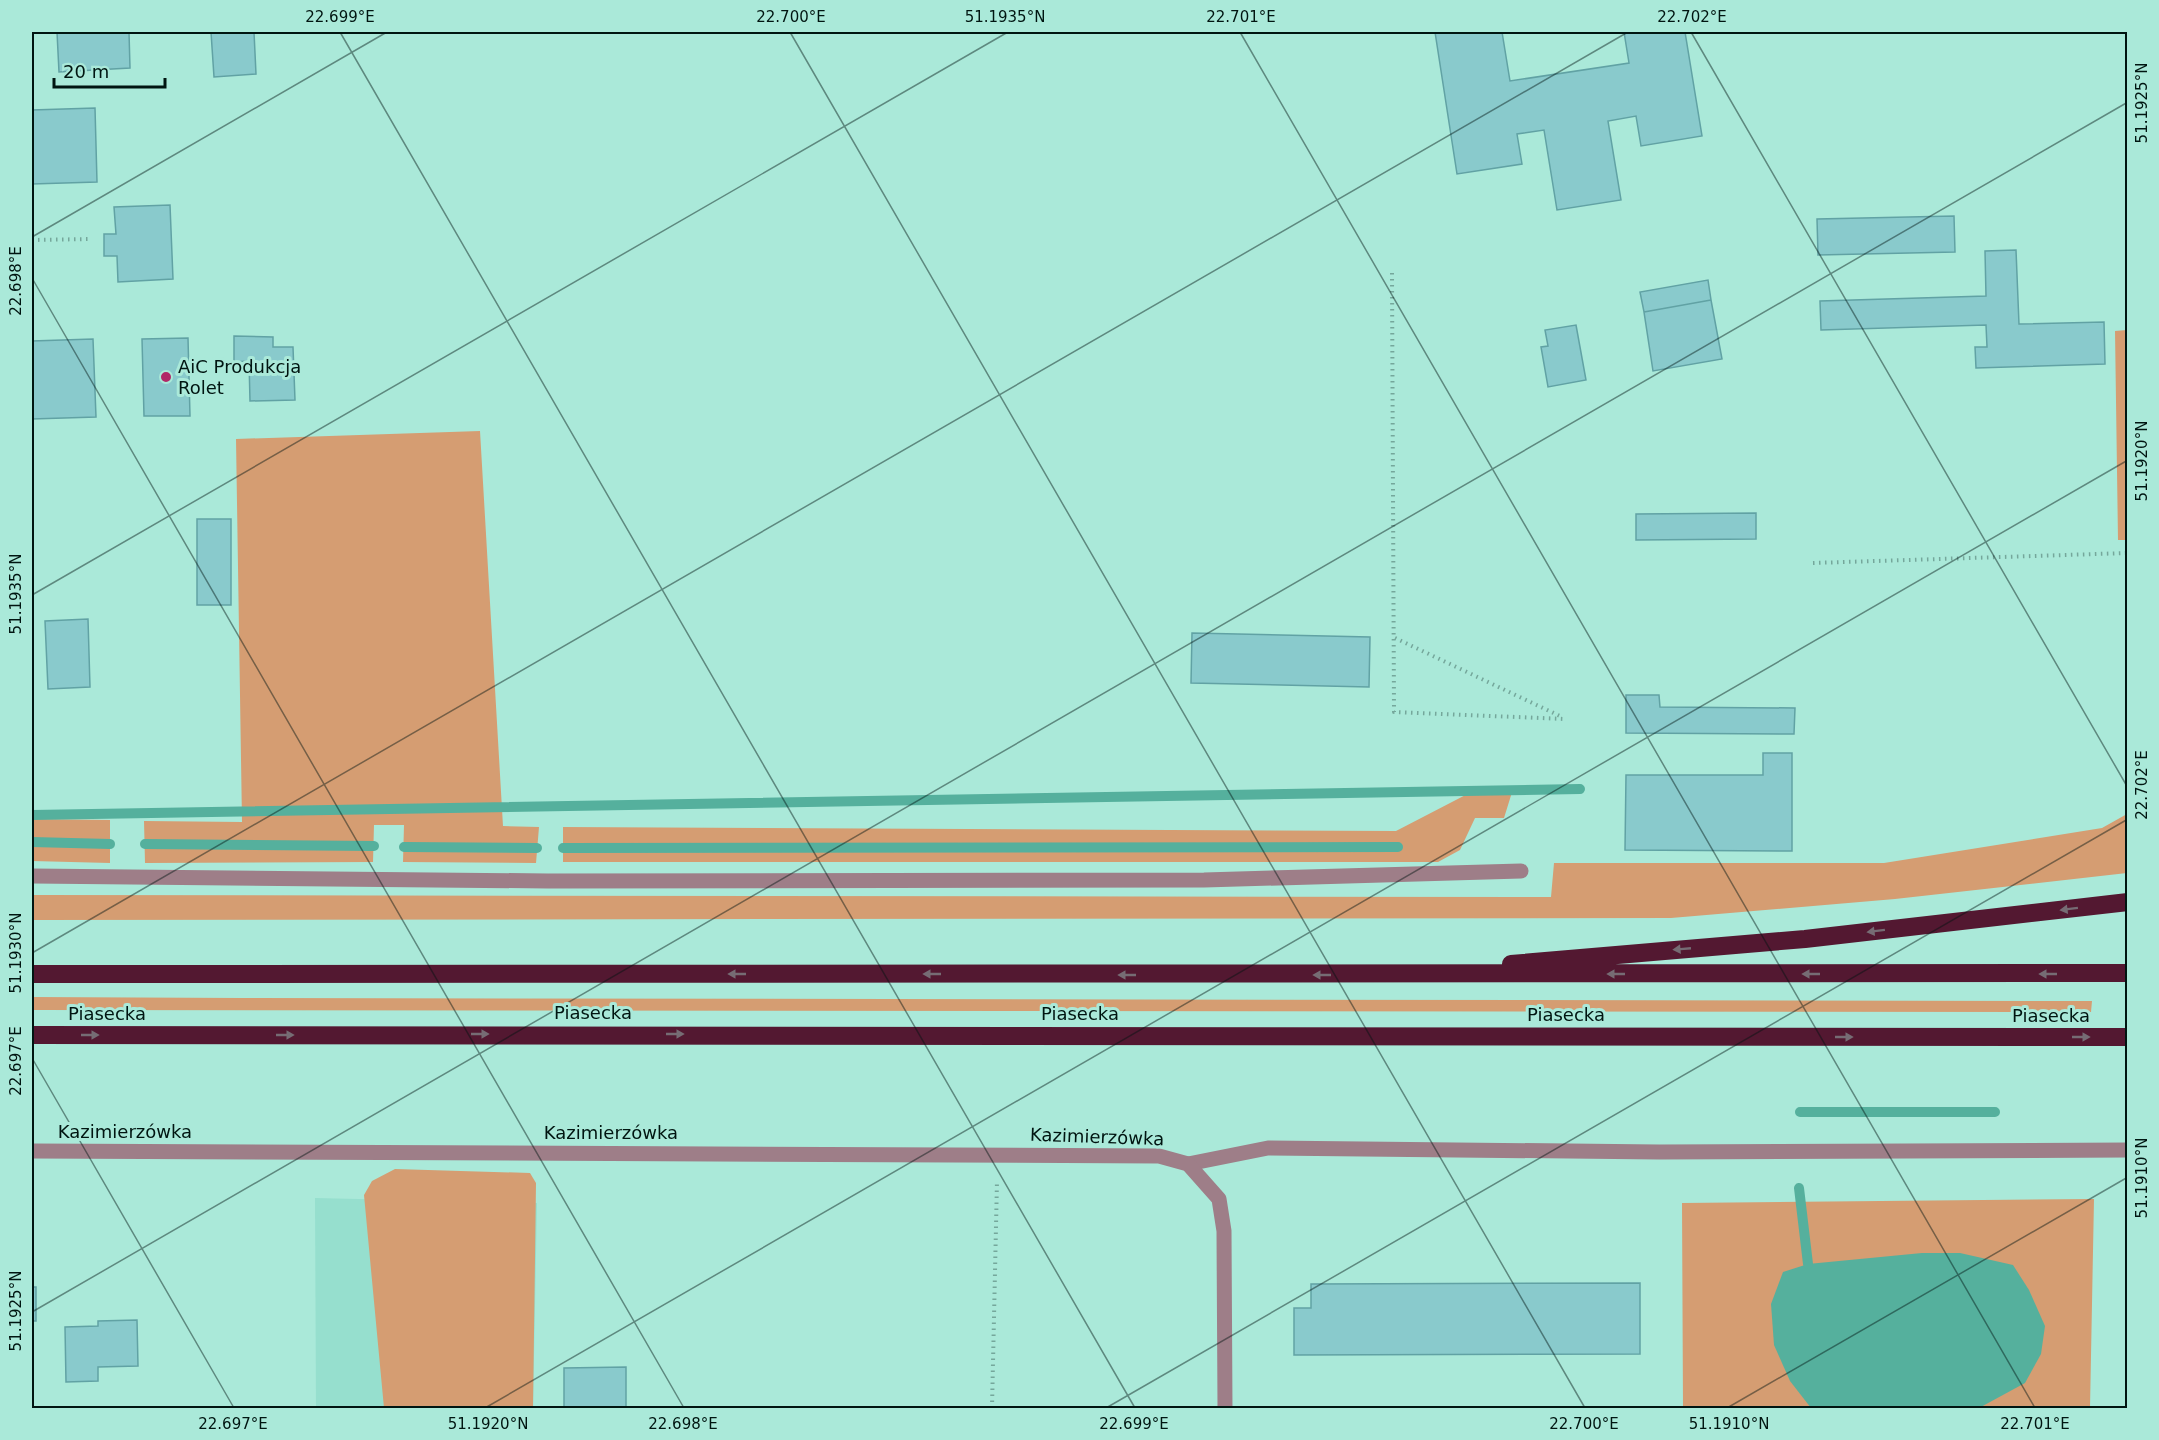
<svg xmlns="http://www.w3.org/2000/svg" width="2159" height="1440" font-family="'DejaVu Sans',sans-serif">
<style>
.built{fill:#96dfce}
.green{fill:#d59d72}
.water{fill:#55b09d}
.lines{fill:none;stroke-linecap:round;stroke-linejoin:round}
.stream{stroke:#55b09d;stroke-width:10}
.building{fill:#89cacc;stroke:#61a2a4;stroke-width:1.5}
.path{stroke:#75a79b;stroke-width:4;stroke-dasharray:1.5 4.5;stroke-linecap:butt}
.service{stroke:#9e7e88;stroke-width:15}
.minor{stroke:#9e7e88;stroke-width:15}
.tertiary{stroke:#9e7e88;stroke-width:15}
.motorway{stroke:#531831;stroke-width:18}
.oneway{fill:#766c74}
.ticks{fill:none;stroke:#001511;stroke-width:1.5;stroke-opacity:0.45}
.poi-dot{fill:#b12767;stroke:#aae9d9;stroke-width:2}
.labels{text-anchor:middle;stroke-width:6;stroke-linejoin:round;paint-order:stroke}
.poi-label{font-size:18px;fill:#001511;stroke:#aae9d9;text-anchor:start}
.street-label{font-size:18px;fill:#001511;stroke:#aae9d9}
.neatline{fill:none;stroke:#001511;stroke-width:2}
.ticks-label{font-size:15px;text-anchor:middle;fill:#001511}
</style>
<rect width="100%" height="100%" fill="#aae9d9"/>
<path class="built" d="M 315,1198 L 537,1203 L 533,1408 L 316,1408 Z"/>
<path class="green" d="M 2127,330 L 2128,540 L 2118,540 L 2115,331 Z
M 480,431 L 503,826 L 539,827 L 536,863 L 403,862 L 404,825 L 374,825 L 373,862 L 145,863 L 144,821 L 242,822 L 236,439 Z
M 1479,788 L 1513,789 L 1504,818 L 1475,818 L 1460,850 L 1438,862 L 563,862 L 563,827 L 1396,831 Z
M 2127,814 L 2127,873 L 1895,899 L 1671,918 L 32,920 L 32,895 L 1551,897 L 1554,863 L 1884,863 L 2102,828 Z
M 32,819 L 110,820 L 110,863 L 32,861 Z
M 32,997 L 242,998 L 2092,1001 L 2091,1012 L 32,1010 Z
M 395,1169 L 530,1173 L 536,1183 L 533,1408 L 384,1408 L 364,1195 L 372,1181 Z
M 2094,1199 L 2090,1408 L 1683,1408 L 1682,1203 Z"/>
<path class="water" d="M 1922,1253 L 1960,1253 L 2013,1265 L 2029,1290 L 2045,1326 L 2041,1354 L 2025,1383 L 1979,1408 L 1811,1408 L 1790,1381 L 1774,1345 L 1771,1304 L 1783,1272 L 1808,1264 Z"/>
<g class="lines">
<path class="stream" d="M 32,815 L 1580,789
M 32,842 L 110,844
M 145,844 L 374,846
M 404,847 L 537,848
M 563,848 L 1398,847
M 1800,1112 L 1995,1112
M 1799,1188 L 1808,1264"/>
</g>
<path class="building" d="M 57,32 L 129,32 L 130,68 L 59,72 Z
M 211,32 L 254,32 L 256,74 L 214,77 Z
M 1435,32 L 1502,32 L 1510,81 L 1629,63 L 1624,32 L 1685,32 L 1702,136 L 1641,146 L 1636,116 L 1608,121 L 1621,200 L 1557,210 L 1544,130 L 1517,134 L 1522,164 L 1457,174 Z
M 95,108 L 97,182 L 32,184 L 32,110 Z
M 170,205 L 173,279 L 118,282 L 117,256 L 104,256 L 104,234 L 116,234 L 114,207 Z
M 1954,216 L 1955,252 L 1818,255 L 1817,219 Z
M 2016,250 L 2019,324 L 2104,322 L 2105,364 L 1976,368 L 1975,347 L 1987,347 L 1986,325 L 1821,330 L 1820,301 L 1986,296 L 1985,251 Z
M 1708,280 L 1711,300 L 1644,312 L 1640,292 Z
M 1711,300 L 1722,359 L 1653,371 L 1644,312 Z
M 1576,325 L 1586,380 L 1548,387 L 1541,347 L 1548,346 L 1545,330 Z
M 234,336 L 273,337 L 273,347 L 293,347 L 295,400 L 250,401 L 249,361 L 234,362 Z
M 188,338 L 190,416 L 144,416 L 142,339 Z
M 93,339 L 96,417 L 32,419 L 32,341 Z
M 1756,513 L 1756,539 L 1636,540 L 1636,514 Z
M 197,519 L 231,519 L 231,605 L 197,605 Z
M 88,619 L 90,687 L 48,689 L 45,621 Z
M 1192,633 L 1370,637 L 1369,687 L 1191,683 Z
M 1626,695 L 1659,695 L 1660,707 L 1795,708 L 1794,734 L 1626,733 Z
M 1763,753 L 1792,753 L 1792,851 L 1625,850 L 1626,775 L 1763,775 Z
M 1640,1283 L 1640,1354 L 1294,1355 L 1294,1308 L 1311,1308 L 1311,1284 Z
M 32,1287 L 36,1287 L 36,1321 L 32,1321 Z
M 137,1320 L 138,1366 L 98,1367 L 98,1381 L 66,1382 L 65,1327 L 98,1326 L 98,1321 Z
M 626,1367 L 626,1408 L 564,1408 L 564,1368 Z"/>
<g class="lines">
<path class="path" d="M 32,240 L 91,239
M 1392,273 L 1394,712 L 1565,719
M 1813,563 L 2128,553
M 1395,638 L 1562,717
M 992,1408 L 997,1181"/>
<path class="service" d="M 1188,1164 L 1268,1148 L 1659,1152 L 2128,1150"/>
<path class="minor" d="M 32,876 L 548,881 L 1204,880 L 1521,871"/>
<path class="tertiary" d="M 32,1151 L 1159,1156 L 1188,1164 L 1219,1199 L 1224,1231 L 1225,1408"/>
<path class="motorway" d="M 1511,964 L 1805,939 L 2128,902
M 32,974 L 2128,973
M 32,1035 L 2128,1037"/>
</g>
<defs><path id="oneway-solid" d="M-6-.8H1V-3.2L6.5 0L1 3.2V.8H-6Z" transform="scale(1.5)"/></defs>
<g class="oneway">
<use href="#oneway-solid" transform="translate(2069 909) rotate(173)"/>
<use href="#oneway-solid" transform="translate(1876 931) rotate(173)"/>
<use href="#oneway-solid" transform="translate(1682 949) rotate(175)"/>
<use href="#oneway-solid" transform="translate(737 974) rotate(-180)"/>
<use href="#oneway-solid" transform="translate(932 974) rotate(-180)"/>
<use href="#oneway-solid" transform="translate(1616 974) rotate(180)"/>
<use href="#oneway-solid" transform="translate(1811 974) rotate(180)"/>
<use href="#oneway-solid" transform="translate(2048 974) rotate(180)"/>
<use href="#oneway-solid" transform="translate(1127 975) rotate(-180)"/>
<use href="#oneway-solid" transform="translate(1322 975) rotate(-180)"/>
<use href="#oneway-solid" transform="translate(480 1034)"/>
<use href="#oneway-solid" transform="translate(675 1034)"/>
<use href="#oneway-solid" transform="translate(90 1035)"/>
<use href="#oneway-solid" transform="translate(285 1035)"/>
<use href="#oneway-solid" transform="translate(1844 1037)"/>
<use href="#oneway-solid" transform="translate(2081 1037)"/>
</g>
<path class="ticks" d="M 340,32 L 1135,1408M 790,32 L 1585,1408M 1240,32 L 2035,1408M 1691,32 L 2128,788M 32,237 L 387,32M 32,278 L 684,1408M 32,595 L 1008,32M 32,953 L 1628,32M 32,1058 L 234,1408M 32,1312 L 2128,102M 485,1408 L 2128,460M 1106,1408 L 2128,819M 1727,1408 L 2128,1177"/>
<circle class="poi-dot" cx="166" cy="377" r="6"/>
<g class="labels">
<g class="poi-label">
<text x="178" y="373">AiC Produkcja<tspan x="178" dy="21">Rolet</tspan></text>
</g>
<g class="street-label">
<text x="593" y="1019">Piasecka</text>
<text x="107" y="1020">Piasecka</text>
<text x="1080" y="1020">Piasecka</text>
<text x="1566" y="1021">Piasecka</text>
<text x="2051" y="1022">Piasecka</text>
<text x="125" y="1138">Kazimierzówka</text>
<text x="611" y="1139">Kazimierzówka</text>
<text transform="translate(1097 1137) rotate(2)" y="6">Kazimierzówka</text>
</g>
</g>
<rect width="2159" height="1440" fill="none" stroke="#aae9d9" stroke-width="66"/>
<path d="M54 78v9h111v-9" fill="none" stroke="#001511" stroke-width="3"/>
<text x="63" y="78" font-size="18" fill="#001511" stroke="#aae9d9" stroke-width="4.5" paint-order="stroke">20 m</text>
<rect x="33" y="33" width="2093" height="1374" class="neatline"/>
<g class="ticks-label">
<text x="340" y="22">22.699°E</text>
<text x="791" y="22">22.700°E</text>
<text x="1005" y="22">51.1935°N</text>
<text x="1241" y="22">22.701°E</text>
<text x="1692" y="22">22.702°E</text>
<text transform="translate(2142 103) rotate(-90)" y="5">51.1925°N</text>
<text transform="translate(16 281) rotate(-90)" y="5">22.698°E</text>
<text transform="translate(2142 461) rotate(-90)" y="5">51.1920°N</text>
<text transform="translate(16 594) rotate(-90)" y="5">51.1935°N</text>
<text transform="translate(2142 785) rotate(-90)" y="5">22.702°E</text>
<text transform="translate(16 953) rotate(-90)" y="5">51.1930°N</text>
<text transform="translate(16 1061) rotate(-90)" y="5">22.697°E</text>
<text transform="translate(2142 1178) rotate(-90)" y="5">51.1910°N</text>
<text transform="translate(16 1311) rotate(-90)" y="5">51.1925°N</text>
<text x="233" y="1429">22.697°E</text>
<text x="488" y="1429">51.1920°N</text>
<text x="683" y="1429">22.698°E</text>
<text x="1134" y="1429">22.699°E</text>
<text x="1584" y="1429">22.700°E</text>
<text x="1729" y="1429">51.1910°N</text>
<text x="2035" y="1429">22.701°E</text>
</g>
</svg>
